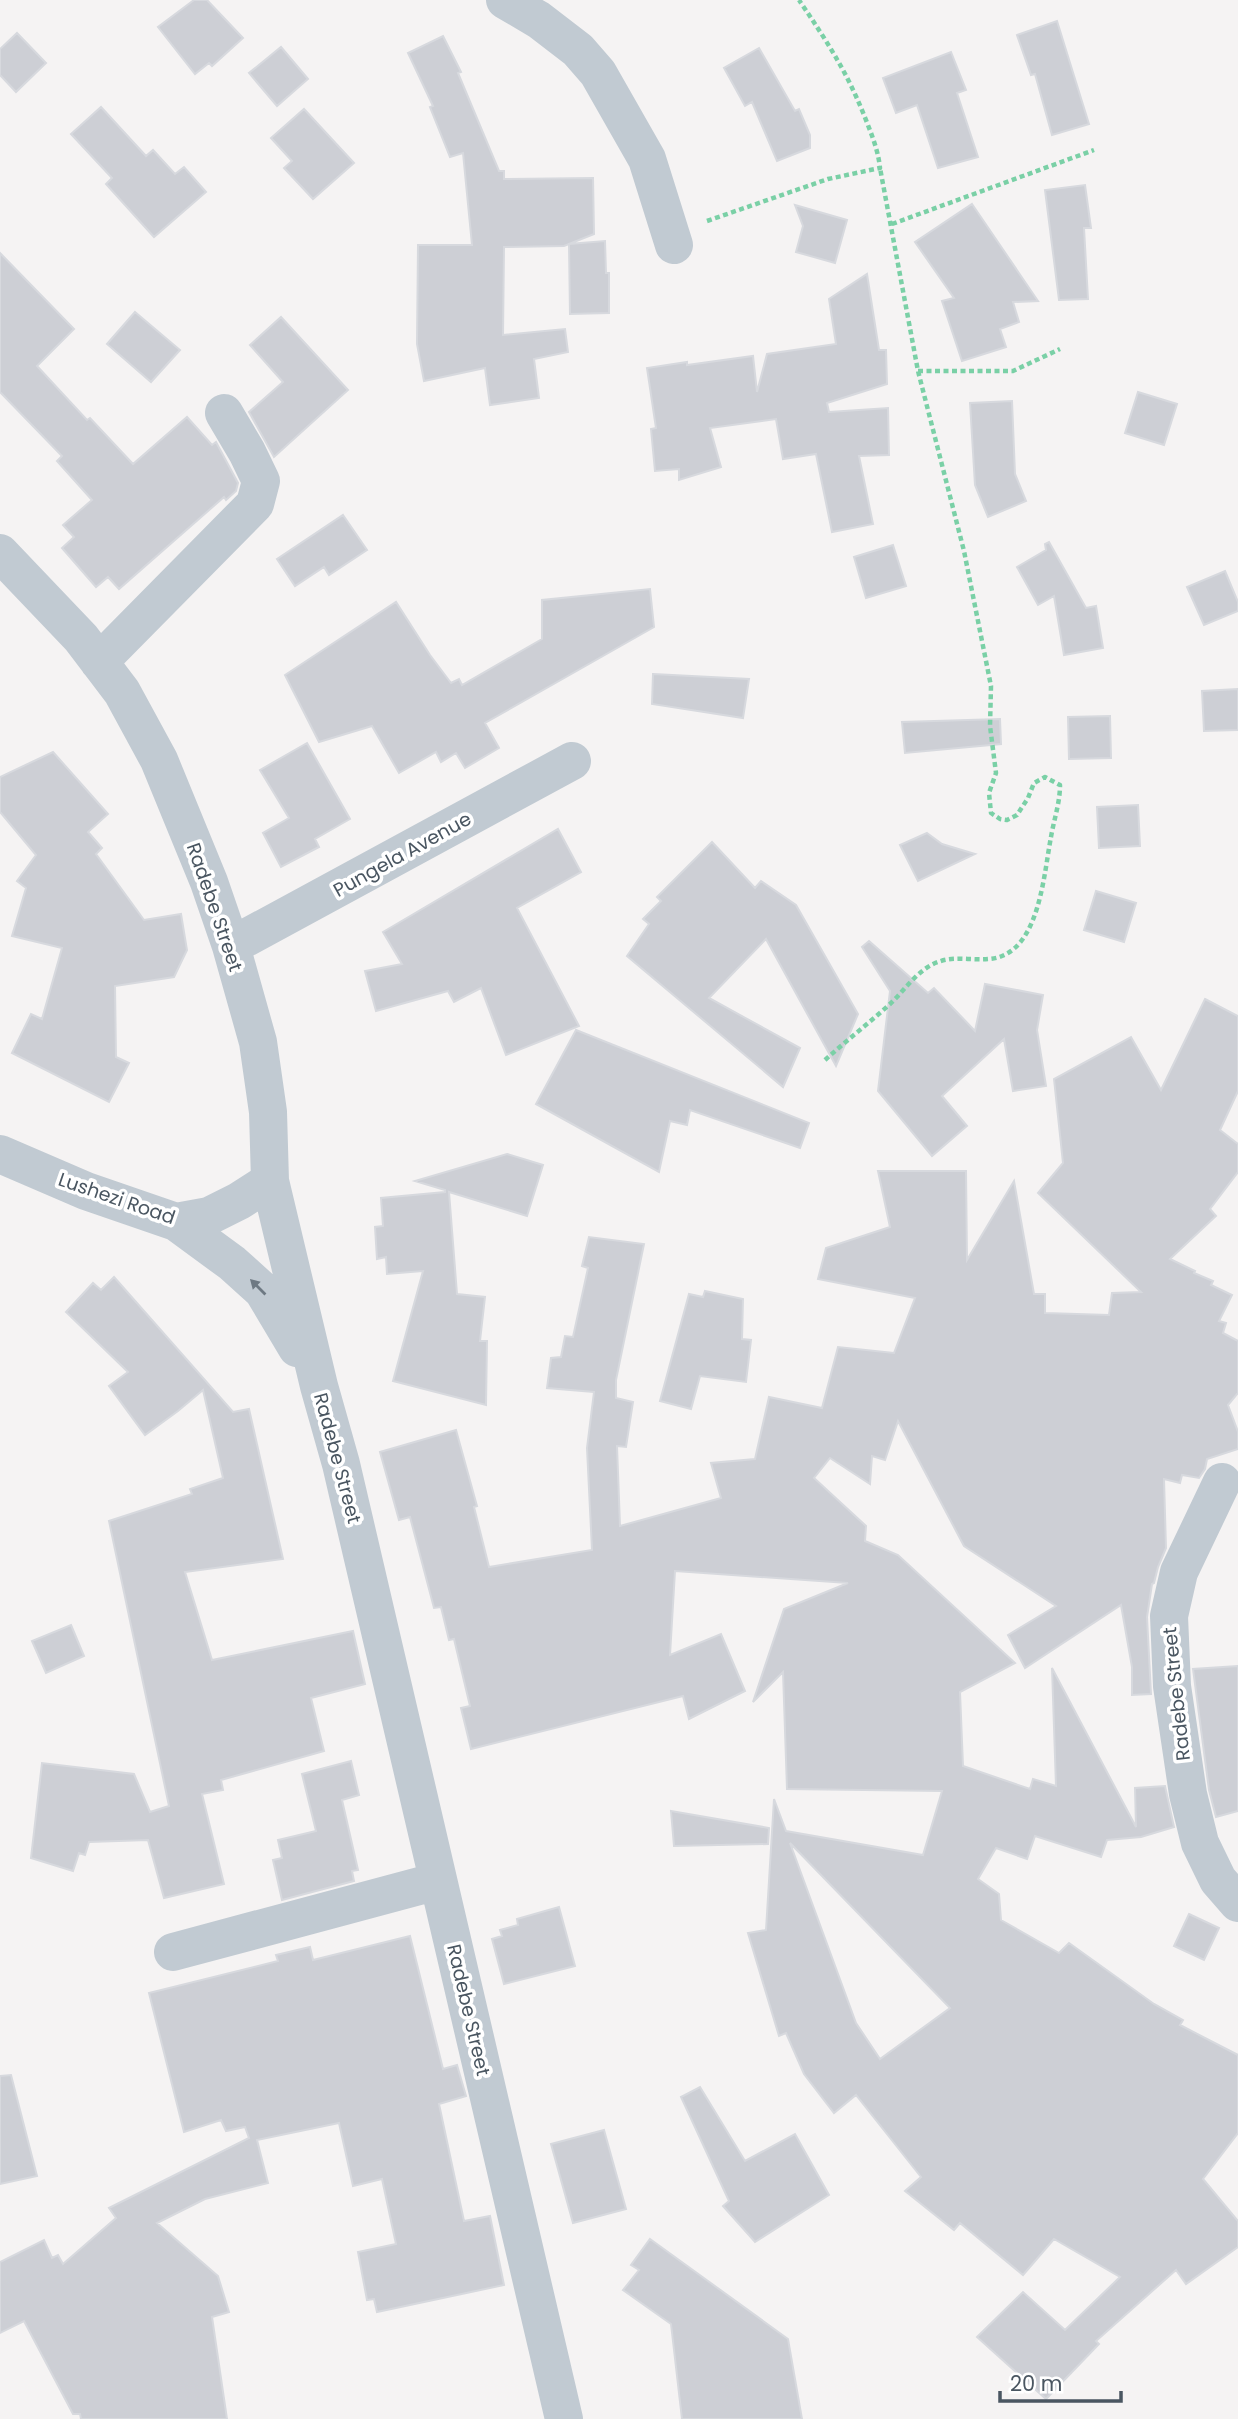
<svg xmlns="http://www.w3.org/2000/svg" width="1238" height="2419" font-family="Poppins,sans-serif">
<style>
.building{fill:#cdcfd5;stroke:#d7d9de;stroke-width:2;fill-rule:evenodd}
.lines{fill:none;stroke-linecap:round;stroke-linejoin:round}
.path{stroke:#7ad0a6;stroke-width:4.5;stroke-dasharray:5 3.5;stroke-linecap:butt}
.minor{stroke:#c1cad2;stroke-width:38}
.oneway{fill:#6e7983}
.labels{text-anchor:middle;stroke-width:7;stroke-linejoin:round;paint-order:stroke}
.street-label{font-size:19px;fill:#4a5661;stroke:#fff}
</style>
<rect width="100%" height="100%" fill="#f5f3f3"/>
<path class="building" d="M 194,0 L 207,0 L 243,38 L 212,66 L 209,63 L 195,74 L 158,27 Z
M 1057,21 L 1089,124 L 1052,135 L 1035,74 L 1031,75 L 1017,35 Z
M 17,33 L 46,63 L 16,92 L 0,75 L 0,49 Z
M 443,36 L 461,72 L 458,73 L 499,171 L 504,171 L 504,179 L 593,178 L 594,234 L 564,246 L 504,247 L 503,335 L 565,329 L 568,352 L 534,359 L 539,398 L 490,405 L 485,368 L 424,381 L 417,344 L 418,245 L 472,245 L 463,153 L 450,157 L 430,107 L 433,106 L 408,53 Z
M 281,47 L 308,79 L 277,106 L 249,73 Z
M 759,48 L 795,111 L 799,109 L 810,135 L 810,148 L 777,161 L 752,102 L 745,106 L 724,68 Z
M 951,52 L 966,90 L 957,93 L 978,157 L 938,168 L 917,105 L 896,113 L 883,78 Z
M 101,107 L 146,156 L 153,150 L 175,174 L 184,167 L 206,192 L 154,237 L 106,184 L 112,178 L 71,134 Z
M 304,109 L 354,163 L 313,199 L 284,168 L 292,161 L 271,138 Z
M 1085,185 L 1091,228 L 1084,228 L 1088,299 L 1059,300 L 1045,190 Z
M 972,204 L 1038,301 L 1013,302 L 1019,322 L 1000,329 L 1006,347 L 962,361 L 942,301 L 954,298 L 915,242 Z
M 795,205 L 847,220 L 835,263 L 796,252 L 803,226 Z
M 605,241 L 606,273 L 609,273 L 609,313 L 570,314 L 569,244 Z
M 0,253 L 74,329 L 37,366 L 87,420 L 90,418 L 133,464 L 187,417 L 212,445 L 216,442 L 238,483 L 236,491 L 226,500 L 224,497 L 119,589 L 108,577 L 96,587 L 62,548 L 74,537 L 63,525 L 92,500 L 57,461 L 62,456 L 0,392 Z
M 867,274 L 879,350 L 886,350 L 887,384 L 827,403 L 829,412 L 888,408 L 889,455 L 859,456 L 873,524 L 832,532 L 816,454 L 783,459 L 776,419 L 710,428 L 721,467 L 679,480 L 679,469 L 655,471 L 651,429 L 656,428 L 647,368 L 687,362 L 687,365 L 753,356 L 757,392 L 767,354 L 836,344 L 829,299 Z
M 135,312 L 180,350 L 151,382 L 107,344 Z
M 281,317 L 348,390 L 274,457 L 249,412 L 283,382 L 250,345 Z
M 1138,392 L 1177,404 L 1164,445 L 1125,433 Z
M 1012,401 L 1015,474 L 1026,501 L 988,517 L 975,485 L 970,403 Z
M 343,515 L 367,550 L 329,575 L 324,567 L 295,586 L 277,559 Z
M 1049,542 L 1086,608 L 1096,606 L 1103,648 L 1064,655 L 1054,596 L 1038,605 L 1017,567 L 1046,550 L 1045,544 Z
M 893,545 L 906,586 L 866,598 L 854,557 Z
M 1225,571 L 1238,602 L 1238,611 L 1204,625 L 1187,587 Z
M 650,589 L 654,627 L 485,723 L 499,748 L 465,768 L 456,753 L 441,762 L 436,752 L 399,773 L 372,726 L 319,742 L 285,675 L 396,602 L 430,655 L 451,683 L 459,679 L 462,685 L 542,639 L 542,600 Z
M 653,674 L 749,679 L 743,718 L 652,704 Z
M 1238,689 L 1238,730 L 1204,731 L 1202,691 Z
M 1110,716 L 1111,758 L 1069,759 L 1068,717 Z
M 1000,719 L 1001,744 L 905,753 L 902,722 Z
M 307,743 L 350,819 L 315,839 L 319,847 L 281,867 L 263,833 L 289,818 L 260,770 Z
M 53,752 L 108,814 L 88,832 L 102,848 L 96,854 L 144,920 L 181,914 L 187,950 L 174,977 L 115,986 L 116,1057 L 129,1063 L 109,1102 L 12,1053 L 31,1014 L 42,1019 L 62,948 L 12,936 L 26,888 L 17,881 L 36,855 L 0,812 L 0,777 Z
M 1138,805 L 1140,846 L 1099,848 L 1097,807 Z
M 558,829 L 581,872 L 517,908 L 579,1026 L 506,1055 L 481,988 L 454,1002 L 448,991 L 376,1011 L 365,971 L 402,964 L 383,932 Z
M 927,833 L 942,844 L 975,854 L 918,881 L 900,845 Z
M 712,842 L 755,888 L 761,881 L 796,905 L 858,1014 L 836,1066 L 766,939 L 709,998 L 800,1048 L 783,1087 L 627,956 L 649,924 L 643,919 L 661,901 L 657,897 Z
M 1096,891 L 1136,903 L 1124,942 L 1084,930 Z
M 869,941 L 928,993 L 934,988 L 975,1031 L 985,984 L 1043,995 L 1037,1030 L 1046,1086 L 1013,1091 L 1004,1039 L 942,1096 L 967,1126 L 932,1156 L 878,1091 L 890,991 L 862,947 Z
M 1205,999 L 1238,1016 L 1238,1091 L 1220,1130 L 1238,1144 L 1238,1172 L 1210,1209 L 1216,1216 L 1170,1259 L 1195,1271 L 1194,1273 L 1213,1281 L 1211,1285 L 1232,1295 L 1219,1321 L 1226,1323 L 1223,1333 L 1238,1341 L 1238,1393 L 1228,1405 L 1238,1432 L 1238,1449 L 1207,1459 L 1205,1469 L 1199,1478 L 1182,1475 L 1180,1483 L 1164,1479 L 1166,1548 L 1158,1567 L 1154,1583 L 1152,1584 L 1147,1617 L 1151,1694 L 1132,1695 L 1132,1667 L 1121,1605 L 1025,1668 L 1008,1635 L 1056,1606 L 964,1546 L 898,1421 L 885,1460 L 872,1456 L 870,1484 L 830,1458 L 814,1478 L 866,1526 L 865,1541 L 898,1555 L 1015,1663 L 960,1692 L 963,1766 L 1030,1789 L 1033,1779 L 1056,1786 L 1052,1668 L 1136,1827 L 1135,1788 L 1165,1786 L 1174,1827 L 1141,1837 L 1107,1840 L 1101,1857 L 1035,1836 L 1027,1859 L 996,1848 L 978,1879 L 999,1894 L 1001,1920 L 1059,1953 L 1069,1943 L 1154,2004 L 1183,2020 L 1180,2025 L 1238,2055 L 1238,2133 L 1203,2179 L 1238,2221 L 1238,2247 L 1186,2284 L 1176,2270 L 1096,2341 L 1099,2344 L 1046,2399 L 977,2337 L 1023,2292 L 1065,2330 L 1120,2277 L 1054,2239 L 1023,2275 L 960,2223 L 954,2230 L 905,2191 L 921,2177 L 856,2095 L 834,2113 L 804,2074 L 786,2033 L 779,2036 L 748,1933 L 766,1930 L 774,1799 L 786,1831 L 923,1855 L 942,1791 L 787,1789 L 783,1672 L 753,1702 L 784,1609 L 848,1583 L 675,1571 L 670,1655 L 721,1634 L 745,1691 L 689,1719 L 683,1696 L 471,1749 L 461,1708 L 470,1706 L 454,1639 L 449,1640 L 441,1607 L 434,1608 L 410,1517 L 399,1520 L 380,1452 L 456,1430 L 477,1506 L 474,1507 L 489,1567 L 592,1550 L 587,1448 L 594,1392 L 547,1388 L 551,1358 L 561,1357 L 565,1336 L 573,1337 L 588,1268 L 582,1266 L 589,1237 L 644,1244 L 616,1380 L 616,1398 L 633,1402 L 626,1447 L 617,1446 L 620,1526 L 721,1498 L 711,1463 L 755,1459 L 769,1397 L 822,1408 L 838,1347 L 894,1353 L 915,1298 L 818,1279 L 826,1248 L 890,1227 L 878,1171 L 966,1171 L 967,1260 L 1014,1181 L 1034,1294 L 1045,1294 L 1045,1313 L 1109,1315 L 1112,1293 L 1141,1292 L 1038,1193 L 1063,1163 L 1054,1079 L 1131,1037 L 1161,1090 ZM 790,1843 L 950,2008 L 880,2059 L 856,2023 Z
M 576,1030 L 809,1123 L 800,1148 L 690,1110 L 687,1125 L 670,1121 L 659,1172 L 536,1104 Z
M 507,1154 L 543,1165 L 527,1216 L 449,1192 L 457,1294 L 485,1297 L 480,1341 L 487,1341 L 486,1405 L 393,1381 L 423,1271 L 387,1274 L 386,1257 L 377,1259 L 375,1227 L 383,1226 L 381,1198 L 445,1192 L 445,1190 L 415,1181 Z
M 114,1277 L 233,1412 L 249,1409 L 283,1559 L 185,1572 L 212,1660 L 353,1631 L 365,1684 L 311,1698 L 324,1751 L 221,1780 L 223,1790 L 202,1794 L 224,1884 L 164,1898 L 148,1840 L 89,1842 L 85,1855 L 79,1853 L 73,1871 L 31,1858 L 42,1763 L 134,1774 L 150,1812 L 169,1806 L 109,1521 L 192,1494 L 190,1489 L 223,1478 L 203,1390 L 178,1411 L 145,1435 L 109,1386 L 128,1372 L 66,1312 L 93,1283 L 101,1290 Z
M 705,1291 L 743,1299 L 742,1339 L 751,1340 L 746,1382 L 700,1376 L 691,1409 L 660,1401 L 689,1294 L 703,1297 Z
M 71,1625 L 84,1656 L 46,1673 L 32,1641 Z
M 1238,1666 L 1238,1811 L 1216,1817 L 1209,1790 L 1193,1669 Z
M 351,1761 L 359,1795 L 342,1800 L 358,1870 L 352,1871 L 354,1881 L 282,1900 L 273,1860 L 282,1858 L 278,1840 L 316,1831 L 302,1774 Z
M 671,1811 L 769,1828 L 768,1844 L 674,1846 Z
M 559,1907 L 575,1966 L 504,1984 L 492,1939 L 502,1936 L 500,1930 L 518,1925 L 517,1919 Z
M 1189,1914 L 1219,1928 L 1204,1960 L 1174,1946 Z
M 410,1936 L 443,2069 L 457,2065 L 466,2096 L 439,2104 L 464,2221 L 490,2216 L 504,2285 L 377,2312 L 374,2299 L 367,2300 L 358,2252 L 396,2244 L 382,2179 L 353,2186 L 339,2123 L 257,2140 L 268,2183 L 205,2199 L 157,2223 L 218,2276 L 229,2312 L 212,2317 L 227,2419 L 81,2419 L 80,2414 L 73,2414 L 24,2321 L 0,2333 L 0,2262 L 44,2240 L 52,2258 L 58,2255 L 63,2264 L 116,2218 L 109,2208 L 249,2138 L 245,2127 L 226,2131 L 221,2120 L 184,2132 L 149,1993 L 278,1961 L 276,1955 L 310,1947 L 313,1960 Z
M 11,2075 L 37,2176 L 0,2184 L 0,2076 Z
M 700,2087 L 745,2161 L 795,2134 L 829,2195 L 755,2242 L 723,2206 L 729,2201 L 681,2097 Z
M 604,2130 L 626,2209 L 573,2223 L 551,2144 Z
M 650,2239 L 788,2339 L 802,2419 L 682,2419 L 671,2324 L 623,2290 L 639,2270 L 631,2265 Z"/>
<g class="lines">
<path class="path" d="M 707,221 L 828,179 L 880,168 C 878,149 871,133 864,115 C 846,70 826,40 799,0
M 892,224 L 1094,150
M 918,371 L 1013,371 L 1060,349
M 825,1060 C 846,1041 869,1023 890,1004 C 905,990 918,969 938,962 C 958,954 983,964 1002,956 C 1040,941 1044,873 1051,837 C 1054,819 1060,803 1060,785 L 1045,777 L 1034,783 L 1028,798 L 1017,815 L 1007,820 L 1000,819 L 991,813 L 989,793 L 996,773 L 990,726 L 991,686 L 964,551 L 918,371 L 880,168"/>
<path class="minor" d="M 505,0 L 539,20 L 578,50 L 598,73 L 647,159 L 674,245
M 0,553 L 81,638 L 122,692 L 159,760 L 209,882 L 231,946 L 258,1042 L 268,1112 L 270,1181 L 319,1386 L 341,1464 L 564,2419
M 99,662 L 255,504 L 261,481 L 247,452 L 224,413
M 231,946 L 572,761
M 0,1154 L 86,1191 L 176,1222 L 209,1216 L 239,1201 L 270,1181
M 176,1222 L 232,1263 L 263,1291 L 297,1348
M 1222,1482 L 1179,1572 L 1169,1616 L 1172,1686 L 1188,1794 L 1200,1843 L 1218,1880 L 1238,1903
M 173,1952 L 438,1881"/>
</g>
<defs><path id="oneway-solid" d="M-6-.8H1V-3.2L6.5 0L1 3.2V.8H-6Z" transform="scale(1.75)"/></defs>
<use class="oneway" href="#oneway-solid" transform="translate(258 1287) rotate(-135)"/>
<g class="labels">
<g class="street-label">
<text transform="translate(402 854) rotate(-29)" y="7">Pungela Avenue</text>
<text transform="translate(215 907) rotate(71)" y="7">Radebe Street</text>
<text transform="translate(117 1198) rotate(19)" y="7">Lushezi Road</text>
<text transform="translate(338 1458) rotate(75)" y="7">Radebe Street</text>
<text transform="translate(1176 1694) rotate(-96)" y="7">Radebe Street</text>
<text transform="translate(469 2010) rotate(77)" y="7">Radebe Street</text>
</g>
</g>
<path d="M1000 2391v10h121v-10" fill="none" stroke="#4a5661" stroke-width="3.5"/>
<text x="1010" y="2391" font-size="21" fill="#4a5661" stroke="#ffffff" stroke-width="5" paint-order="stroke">20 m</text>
</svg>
